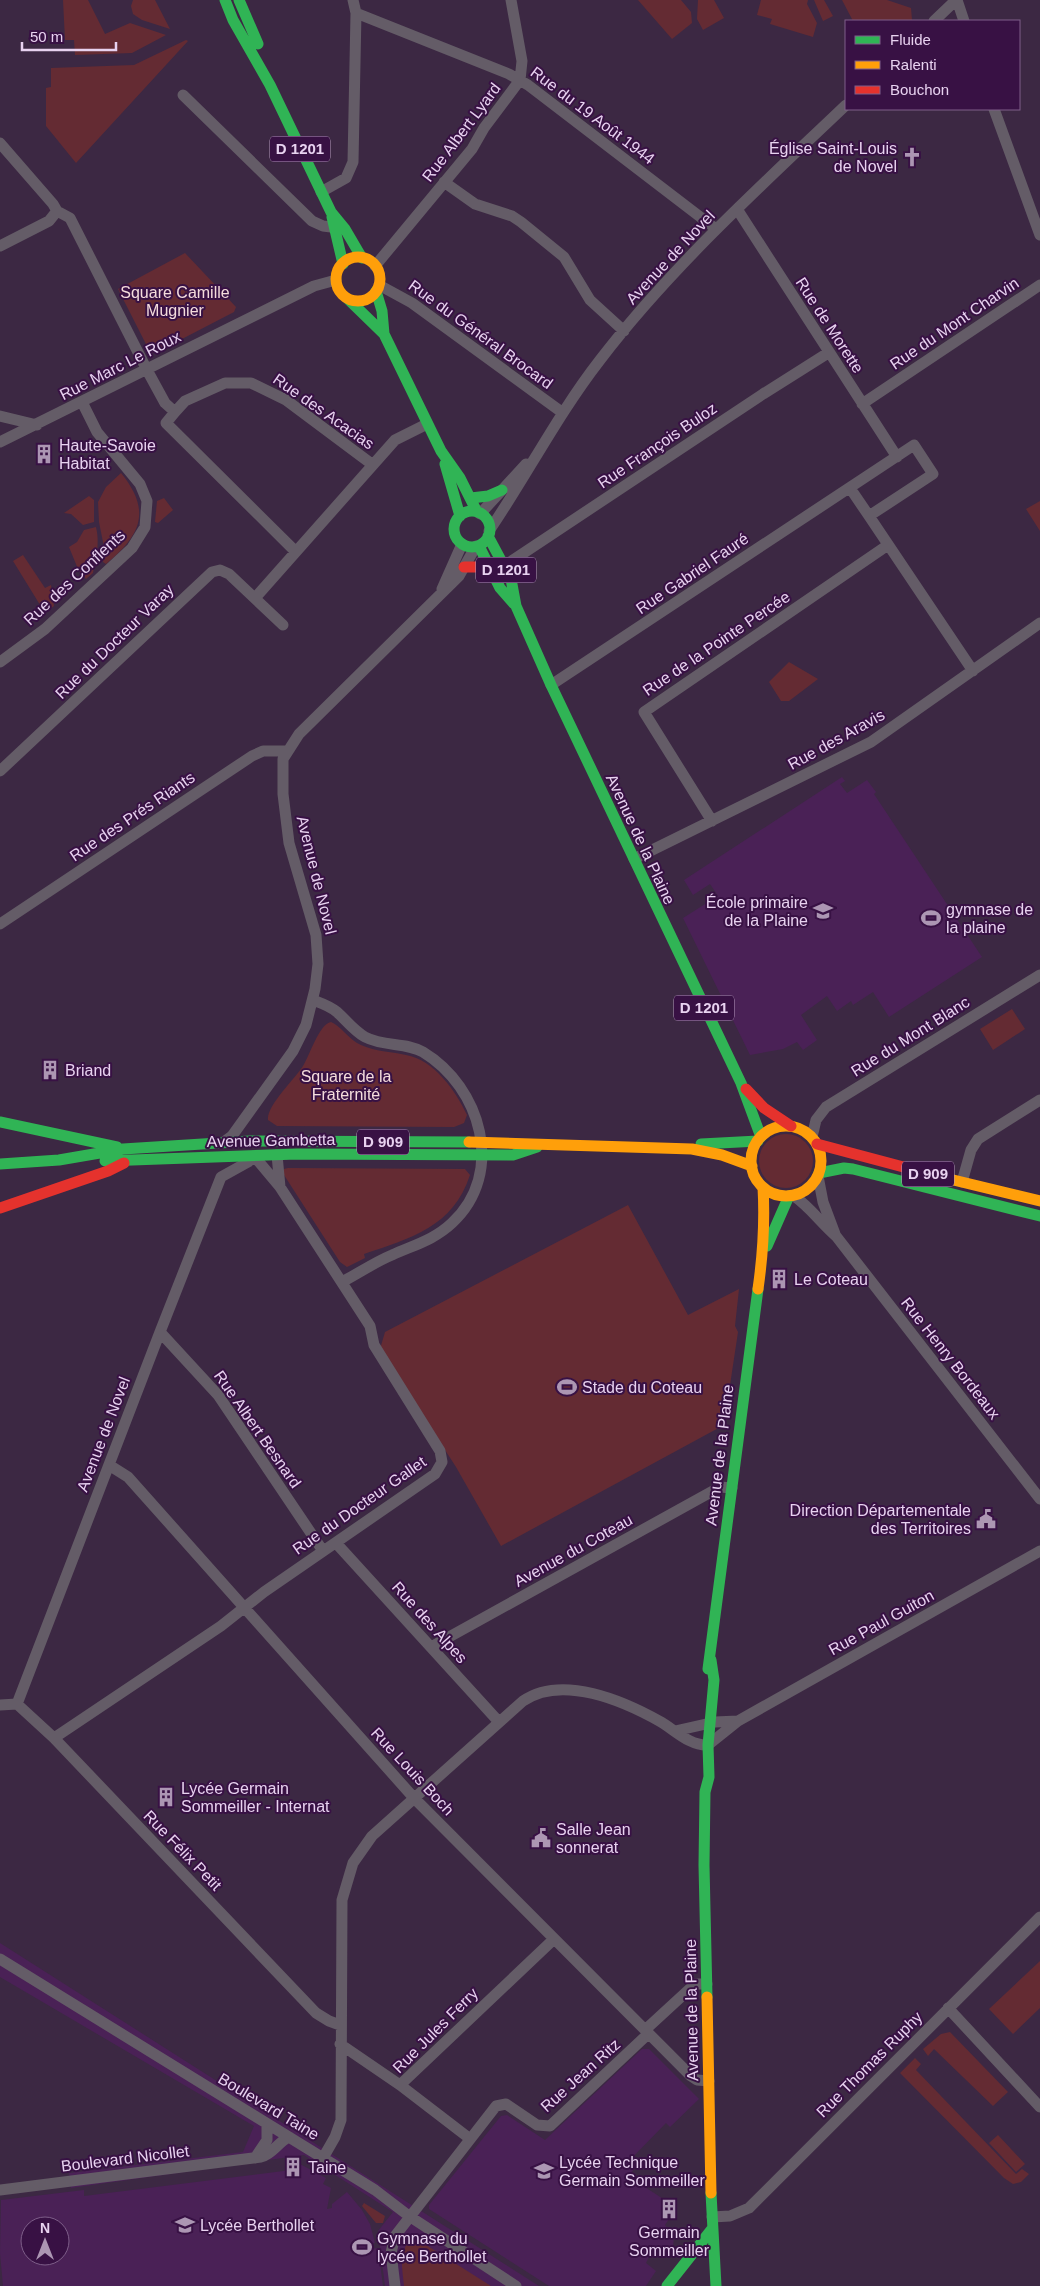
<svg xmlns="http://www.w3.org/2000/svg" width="1040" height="2286" font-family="Arial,sans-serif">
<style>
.built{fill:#4a2156;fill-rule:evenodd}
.green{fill:#642b33}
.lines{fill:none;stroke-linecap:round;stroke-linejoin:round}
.street{stroke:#645c67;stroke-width:11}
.fast{stroke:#30b455;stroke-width:11}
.slow{stroke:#ff9f0a;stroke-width:11}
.jam{stroke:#e5322d;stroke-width:11}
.labels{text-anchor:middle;stroke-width:4;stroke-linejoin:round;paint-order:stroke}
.shield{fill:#381144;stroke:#b398bc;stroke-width:1}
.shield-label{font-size:15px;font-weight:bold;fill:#e8d2f0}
.street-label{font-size:16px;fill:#e8d2f0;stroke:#381144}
.poi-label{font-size:16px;fill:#e8d2f0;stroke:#381144;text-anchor:start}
.park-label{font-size:16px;fill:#f4dcdc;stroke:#381144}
</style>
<rect width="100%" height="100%" fill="#3c2843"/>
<path class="built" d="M 842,777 L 845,781 L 840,784 L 847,793 L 867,780 L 876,792 L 874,794 L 982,957 L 889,1017 L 873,992 L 853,1005 L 851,1001 L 837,1011 L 827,996 L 801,1015 L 817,1040 L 803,1050 L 797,1042 L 783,1049 L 750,1055 L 683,918 L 718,896 L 710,884 L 693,895 L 684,880 Z
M 0,1943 L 539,2286 L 385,2286 L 378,2231 L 393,2212 L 304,2155 L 71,2188 L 69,2173 L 243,2152 L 254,2126 L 0,1977 Z
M 642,2049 L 649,2049 L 699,2099 L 670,2127 L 666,2123 L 628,2162 L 636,2167 L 628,2176 L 674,2206 L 672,2208 L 675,2210 L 665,2225 L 674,2235 L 673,2248 L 663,2256 L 650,2255 L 646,2263 L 656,2271 L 646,2286 L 549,2286 L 429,2209 L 429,2205 L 501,2116 L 507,2115 L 545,2140 Z
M 298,2163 L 326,2178 L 323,2184 L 331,2188 L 327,2209 L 332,2208 L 332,2204 L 347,2192 L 362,2210 L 370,2224 L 375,2243 L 367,2244 L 367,2249 L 378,2248 L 383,2286 L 3,2286 L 0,2253 L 1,2200 L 84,2190 L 84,2196 L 92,2195 L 299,2169 ZM 30,2226 L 60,2226 L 60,2256 L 30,2256 Z"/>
<path class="green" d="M 63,0 L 88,0 L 105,34 L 130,23 L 166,35 L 132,53 L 75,55 L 74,40 L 65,40 Z
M 133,0 L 155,0 L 170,29 L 142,20 L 133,14 L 131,6 Z
M 638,0 L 681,0 L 691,12 L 692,23 L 672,39 Z
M 698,0 L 714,0 L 724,18 L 703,30 L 697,19 Z
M 761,0 L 808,0 L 807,4 L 817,23 L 813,37 L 770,24 L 772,19 L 757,15 Z
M 814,0 L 824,0 L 833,16 L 823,21 Z
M 842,0 L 887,0 L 911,8 L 912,20 L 853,21 Z
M 186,40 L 188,41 L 76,163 L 46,126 L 46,88 L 51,87 L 51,68 L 134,65 Z
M 185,253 L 236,307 L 234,312 L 155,353 L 150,352 L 118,289 Z
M 121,473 C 152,511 141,535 106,564 L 103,562 L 104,547 L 99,522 L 98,502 L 106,487 Z
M 89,496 L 94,500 L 94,522 L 83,525 L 71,514 L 64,513 Z
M 164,498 L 173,510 L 158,523 L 155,522 L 157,501 Z
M 1040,501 L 1040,531 L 1026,509 Z
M 96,527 C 100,544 96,556 93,573 L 86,579 L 78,569 L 69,547 L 77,542 L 84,530 Z
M 23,555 L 45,588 L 51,585 L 54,606 L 45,613 L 13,561 Z
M 789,662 L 818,679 L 789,701 L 781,701 L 769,682 Z
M 1012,1009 L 1025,1029 L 993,1050 L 980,1029 Z
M 331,1022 C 340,1025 349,1040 361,1045 C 377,1052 389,1051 406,1055 C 434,1060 456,1091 467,1115 L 464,1123 L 454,1127 L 277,1126 L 268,1120 C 266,1106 295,1079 303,1066 C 310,1055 319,1024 331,1022 Z
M759 1161a27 27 0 1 1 54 0a27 27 0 1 1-54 0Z
M 288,1168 L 465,1169 L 470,1175 C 453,1227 411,1238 364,1254 L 365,1258 L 347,1267 L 340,1262 L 284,1175 L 284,1169 Z
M 628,1205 L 688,1315 L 739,1289 L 735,1326 L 738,1332 L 724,1425 L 501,1546 L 456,1467 L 380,1349 L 385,1332 Z
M 1040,1961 L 1040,2008 L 1013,2034 L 989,2009 Z
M 950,2032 L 1008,2092 L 993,2106 L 934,2049 L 928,2056 L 923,2049 L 941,2034 Z
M 915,2058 L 921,2064 L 916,2070 L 1016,2174 L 1022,2169 L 1029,2174 L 1021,2182 L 1013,2184 L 1004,2178 L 900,2073 Z
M 998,2135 L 1025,2164 L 1016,2172 L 989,2143 Z
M 364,2203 L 385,2216 L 383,2223 L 376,2223 L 362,2206 Z
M 412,2236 L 491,2286 L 404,2286 C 402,2264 398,2255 412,2236 Z"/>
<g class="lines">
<path class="street" d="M 957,0 L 964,21
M 356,13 L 509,74 L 528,85 L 716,229
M 934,21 L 956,0
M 183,95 L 312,221 L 323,226 L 339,228
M 994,109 L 1040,235
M 0,143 L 53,204 L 57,211 L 70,218 L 147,370 L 165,403 L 175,412 L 166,423 L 296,552
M 444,182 L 475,204 L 512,216 L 521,222 L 564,257 L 590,300 L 624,331
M 321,192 L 346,178 L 353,162 L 356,13 L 353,0
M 737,209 L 897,457
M 0,246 L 49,221 L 57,211
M 375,266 L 472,149 L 484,128 L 520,80 L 522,61 L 511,0
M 379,285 L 412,303 L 563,413
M 862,404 L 1040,285
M 175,412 L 185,401 L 225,383 L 251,383 L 286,400 L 373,465
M 0,416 L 37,425
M 0,442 L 314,286 L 336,280
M 480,514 L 526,464
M 869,516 L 973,671
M 489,531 C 527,475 558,414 600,360 C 672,266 761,186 846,105
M 504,566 L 763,394 L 828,353
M 442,589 L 462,544
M 255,598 L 395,440 L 427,424
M 0,662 L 45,629 L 132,548 L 145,527 L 147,501 L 140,484 L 97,432 L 82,402
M 551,685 L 914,445 L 933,474 L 869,516 L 850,488
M 0,771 L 212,572 L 220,570 L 229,574 L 283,625
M 712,821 L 644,712 L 888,545
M 634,859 L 871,742 L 1040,623
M 0,924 L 252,756 L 263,751 L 287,751
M 313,1000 C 321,1003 330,1006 337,1012 C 346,1020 354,1031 365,1037 C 384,1047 406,1042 423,1052 C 481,1087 506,1173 452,1223 C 434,1240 414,1245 392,1255 C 375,1262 359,1273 342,1282
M 812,1137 L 816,1120 L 826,1107 L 1040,975
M 224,1142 L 232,1136 L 293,1051 L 306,1025 L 315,989 L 318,964 L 316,935 L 289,843 L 283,794 L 283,759 L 299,734 L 459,576 L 476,546
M 277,1155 L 280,1187
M 818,1176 L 823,1202 L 835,1234
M 962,1182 L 971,1150 L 978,1139 L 1040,1100
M 794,1196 C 810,1207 821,1223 836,1236 L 1040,1499
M 160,1332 L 218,1395 L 323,1551
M 109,1465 L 128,1477 L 414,1798 L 691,2076 L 697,2080 L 709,2081
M 336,1543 L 499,1722
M 431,1647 L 720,1487 L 732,1488
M 17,1704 L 160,1332 L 221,1177 L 248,1162 L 254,1156 L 280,1187 L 370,1326 L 374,1345 L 440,1451 L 442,1462 L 435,1474 L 264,1592 L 221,1626 L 54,1738
M 0,1705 L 17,1704 L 54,1738 L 316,2013 L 329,2021 L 340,2025
M 675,1731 L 715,1722 L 738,1721
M 0,1959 L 375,2190 L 409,2216 L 516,2286
M 948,2008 L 1040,2107
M 645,2030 L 695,1984 L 707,1984
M 340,2044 L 400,2085 L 469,2138
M 400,2085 L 554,1939
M 255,2158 L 267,2140 L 267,2124
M 323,2158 L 335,2137 L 341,2120 L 342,1900 L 353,1863 L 372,1836 L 523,1701 C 562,1674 624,1701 661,1722 C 676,1731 690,1746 708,1745 L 738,1721 L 1040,1551
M 0,2190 L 261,2157 C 273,2154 278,2142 289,2137
M 712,2217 L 730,2216 L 749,2208 L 1040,1917
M 395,2286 L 391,2253 L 395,2236 L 496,2106 L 506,2104 L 537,2125 L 550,2126 L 648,2034"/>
<path class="fast" d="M 225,0 L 233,20 L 270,85 L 331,212 L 345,229 L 362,258
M 239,0 L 258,44
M 332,217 L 343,264
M 376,291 L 382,311 L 384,334 L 441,451 L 460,478 L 477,512
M 348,299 L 384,334
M 445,464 L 460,516
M 471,498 L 488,496 L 502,490
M454 529a18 18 0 1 1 36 0a18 18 0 1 1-36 0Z
M 488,536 L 511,579 L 516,606 L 551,685 L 741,1083 L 761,1137
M 479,546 L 500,588 L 514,604
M 0,1122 L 117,1147
M 701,1144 L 758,1141
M 105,1161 L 297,1154 L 513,1155 L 537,1147
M 0,1164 L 59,1160 L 123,1149 L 250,1141 L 469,1142
M 819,1173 L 844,1168 L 853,1169 L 1040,1216
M 767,1246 L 789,1196
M 708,1669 L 758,1289
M 707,1997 L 704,1865 L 705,1792 L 709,1777 L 708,1745 L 714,1680 L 711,1660
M 711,2193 L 716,2286
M 667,2286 L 712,2229"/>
<path class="slow" d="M336 279a22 22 0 1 1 44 0a22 22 0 1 1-44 0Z
M751 1161a35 35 0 1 1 70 0a35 35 0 1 1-70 0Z
M 469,1142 L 692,1149 L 722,1155 L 752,1166
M 941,1177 L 1040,1201
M 758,1289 C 763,1254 765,1222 763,1187
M 707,1997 L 711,2193"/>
<path class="jam" d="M 464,567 L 491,567
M 746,1089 L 764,1108 L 791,1126
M 817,1144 L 941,1177
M 0,1208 L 108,1171 L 124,1163"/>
</g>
<defs>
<symbol id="church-bare" viewBox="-9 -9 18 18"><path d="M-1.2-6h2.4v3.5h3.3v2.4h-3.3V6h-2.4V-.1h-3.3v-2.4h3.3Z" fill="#ac96b3" stroke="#381144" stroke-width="2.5" paint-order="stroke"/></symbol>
<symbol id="building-bare" viewBox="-9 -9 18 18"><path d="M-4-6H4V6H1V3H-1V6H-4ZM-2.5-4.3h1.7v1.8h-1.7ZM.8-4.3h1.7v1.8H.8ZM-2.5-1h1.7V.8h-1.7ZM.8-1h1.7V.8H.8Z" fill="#ac96b3" stroke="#381144" stroke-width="2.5" paint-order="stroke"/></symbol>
<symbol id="school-bare" viewBox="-9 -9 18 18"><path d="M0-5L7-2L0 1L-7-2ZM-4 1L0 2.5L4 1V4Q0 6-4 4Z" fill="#ac96b3" stroke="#381144" stroke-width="2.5" paint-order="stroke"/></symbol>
<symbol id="stadium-bare" viewBox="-9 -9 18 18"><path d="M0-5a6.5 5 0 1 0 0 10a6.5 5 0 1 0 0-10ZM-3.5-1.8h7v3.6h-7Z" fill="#ac96b3" stroke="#381144" stroke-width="2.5" paint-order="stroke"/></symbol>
<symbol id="civic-bare" viewBox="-9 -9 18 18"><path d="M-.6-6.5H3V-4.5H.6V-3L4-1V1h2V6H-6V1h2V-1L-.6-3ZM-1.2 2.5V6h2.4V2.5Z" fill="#ac96b3" stroke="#381144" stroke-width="2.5" paint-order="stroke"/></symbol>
</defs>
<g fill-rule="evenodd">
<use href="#church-bare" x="898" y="143" width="28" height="28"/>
<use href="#building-bare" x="30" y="440" width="28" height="28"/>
<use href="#school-bare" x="809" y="897" width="28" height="28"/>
<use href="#stadium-bare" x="917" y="904" width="28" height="28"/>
<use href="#building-bare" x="36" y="1056" width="28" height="28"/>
<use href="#building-bare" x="765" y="1265" width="28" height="28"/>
<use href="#stadium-bare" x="553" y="1373" width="28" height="28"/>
<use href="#civic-bare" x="972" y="1505" width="28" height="28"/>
<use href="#building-bare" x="152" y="1783" width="28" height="28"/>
<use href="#civic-bare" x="527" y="1824" width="28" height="28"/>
<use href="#building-bare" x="279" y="2153" width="28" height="28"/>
<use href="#school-bare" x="530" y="2157" width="28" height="28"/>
<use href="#building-bare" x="655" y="2195" width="28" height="28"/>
<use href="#school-bare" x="171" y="2211" width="28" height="28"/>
<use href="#stadium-bare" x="348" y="2233" width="28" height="28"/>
</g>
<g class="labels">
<g class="shield">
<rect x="270" y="136.5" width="60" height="25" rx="4"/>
<rect x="476" y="557.5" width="60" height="25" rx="4"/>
<rect x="674" y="995.5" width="60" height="25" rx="4"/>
<rect x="357" y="1129.5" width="52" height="25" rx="4"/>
<rect x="902" y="1161.5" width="52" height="25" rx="4"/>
</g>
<g class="shield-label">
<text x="300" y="154">D 1201</text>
<text x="506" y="575">D 1201</text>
<text x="704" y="1013">D 1201</text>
<text x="383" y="1147">D 909</text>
<text x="928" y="1179">D 909</text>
</g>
<g class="street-label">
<text transform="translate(593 115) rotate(37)" y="6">Rue du 19 Août 1944</text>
<text transform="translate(461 132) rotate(-53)" y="6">Rue Albert Lyard</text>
<text transform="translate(670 257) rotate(-47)" y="6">Avenue de Novel</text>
<text transform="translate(954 323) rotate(-34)" y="6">Rue du Mont Charvin</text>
<text transform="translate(830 325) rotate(57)" y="6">Rue de Morette</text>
<text transform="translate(481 334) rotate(36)" y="6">Rue du Général Brocard</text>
<text transform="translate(120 365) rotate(-27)" y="6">Rue Marc Le Roux</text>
<text transform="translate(324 411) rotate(35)" y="6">Rue des Acacias</text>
<text transform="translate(657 445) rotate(-34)" y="6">Rue François Buloz</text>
<text transform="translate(692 573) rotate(-34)" y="6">Rue Gabriel Fauré</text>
<text transform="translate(74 577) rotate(-43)" y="6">Rue des Conflents</text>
<text transform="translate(114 641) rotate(-44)" y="6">Rue du Docteur Varay</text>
<text transform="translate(716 643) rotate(-34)" y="6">Rue de la Pointe Percée</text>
<text transform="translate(836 739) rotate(-29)" y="6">Rue des Aravis</text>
<text transform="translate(132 816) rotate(-34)" y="6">Rue des Prés Riants</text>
<text transform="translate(641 839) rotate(65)" y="6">Avenue de la Plaine</text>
<text transform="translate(317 875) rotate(76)" y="6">Avenue de Novel</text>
<text transform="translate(910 1036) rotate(-32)" y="6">Rue du Mont Blanc</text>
<text transform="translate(271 1140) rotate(-1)" y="6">Avenue Gambetta</text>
<text transform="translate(951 1358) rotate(52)" y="6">Rue Henry Bordeaux</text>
<text transform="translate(258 1429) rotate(55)" y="6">Rue Albert Besnard</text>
<text transform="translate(103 1434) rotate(-69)" y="6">Avenue de Novel</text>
<text transform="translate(719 1455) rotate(-83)" y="6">Avenue de la Plaine</text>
<text transform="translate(359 1505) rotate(-35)" y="6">Rue du Docteur Gallet</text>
<text transform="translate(573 1550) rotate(-29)" y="6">Avenue du Coteau</text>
<text transform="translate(430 1622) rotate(48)" y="6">Rue des Alpes</text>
<text transform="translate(881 1622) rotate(-29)" y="6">Rue Paul Guiton</text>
<text transform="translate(413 1771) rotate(47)" y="6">Rue Louis Boch</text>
<text transform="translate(183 1850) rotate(46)" y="6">Rue Félix Petit</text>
<text transform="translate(691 2010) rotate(-91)" y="6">Avenue de la Plaine</text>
<text transform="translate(435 2030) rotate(-45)" y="6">Rue Jules Ferry</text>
<text transform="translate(869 2064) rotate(-45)" y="6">Rue Thomas Ruphy</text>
<text transform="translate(580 2075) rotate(-42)" y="6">Rue Jean Ritz</text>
<text transform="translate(269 2106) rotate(31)" y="6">Boulevard Taine</text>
<text transform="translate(125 2158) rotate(-7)" y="6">Boulevard Nicollet</text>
</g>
<g class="poi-label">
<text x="897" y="154" text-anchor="end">Église Saint-Louis<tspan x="897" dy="18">de Novel</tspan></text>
<text x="59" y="451">Haute-Savoie<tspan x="59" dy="18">Habitat</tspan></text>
<text x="808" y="908" text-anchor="end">École primaire<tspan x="808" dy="18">de la Plaine</tspan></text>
<text x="946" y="915">gymnase de<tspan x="946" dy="18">la plaine</tspan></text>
<text x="65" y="1076">Briand</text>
<text x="794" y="1285">Le Coteau</text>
<text x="582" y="1393">Stade du Coteau</text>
<text x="971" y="1516" text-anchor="end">Direction Départementale<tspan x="971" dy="18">des Territoires</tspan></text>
<text x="181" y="1794">Lycée Germain<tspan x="181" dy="18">Sommeiller - Internat</tspan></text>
<text x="556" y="1835">Salle Jean<tspan x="556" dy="18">sonnerat</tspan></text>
<text x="559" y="2168">Lycée Technique<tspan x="559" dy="18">Germain Sommeiller</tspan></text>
<text x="308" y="2173">Taine</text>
<text x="200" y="2231">Lycée Berthollet</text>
<text x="669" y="2238" text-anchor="middle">Germain<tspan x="669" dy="18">Sommeiller</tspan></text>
<text x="377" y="2244">Gymnase du<tspan x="377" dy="18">lycée Berthollet</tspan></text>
</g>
<g class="park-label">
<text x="175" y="298">Square Camille<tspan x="175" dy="18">Mugnier</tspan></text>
<text x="346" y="1082">Square de la<tspan x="346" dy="18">Fraternité</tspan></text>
</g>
</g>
<rect x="845" y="20" width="175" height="90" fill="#381144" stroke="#7e5e89"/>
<rect x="855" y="36" width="25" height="8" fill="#30b455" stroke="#7e5e89"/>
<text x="890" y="45" font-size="15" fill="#e8d2f0">Fluide</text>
<rect x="855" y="61" width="25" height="8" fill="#ff9f0a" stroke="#7e5e89"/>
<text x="890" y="70" font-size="15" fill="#e8d2f0">Ralenti</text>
<rect x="855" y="86" width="25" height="8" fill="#e5322d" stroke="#7e5e89"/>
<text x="890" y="95" font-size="15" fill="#e8d2f0">Bouchon</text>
<g transform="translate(45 2241)"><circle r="24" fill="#381144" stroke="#7e5e89"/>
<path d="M0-4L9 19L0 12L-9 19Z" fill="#ac96b3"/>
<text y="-8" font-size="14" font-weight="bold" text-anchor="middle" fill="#e8d2f0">N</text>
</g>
<path d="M22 42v8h94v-8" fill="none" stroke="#e8d2f0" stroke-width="2.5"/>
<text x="30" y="42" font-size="15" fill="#e8d2f0" stroke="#381144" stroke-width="4" paint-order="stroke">50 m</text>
</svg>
